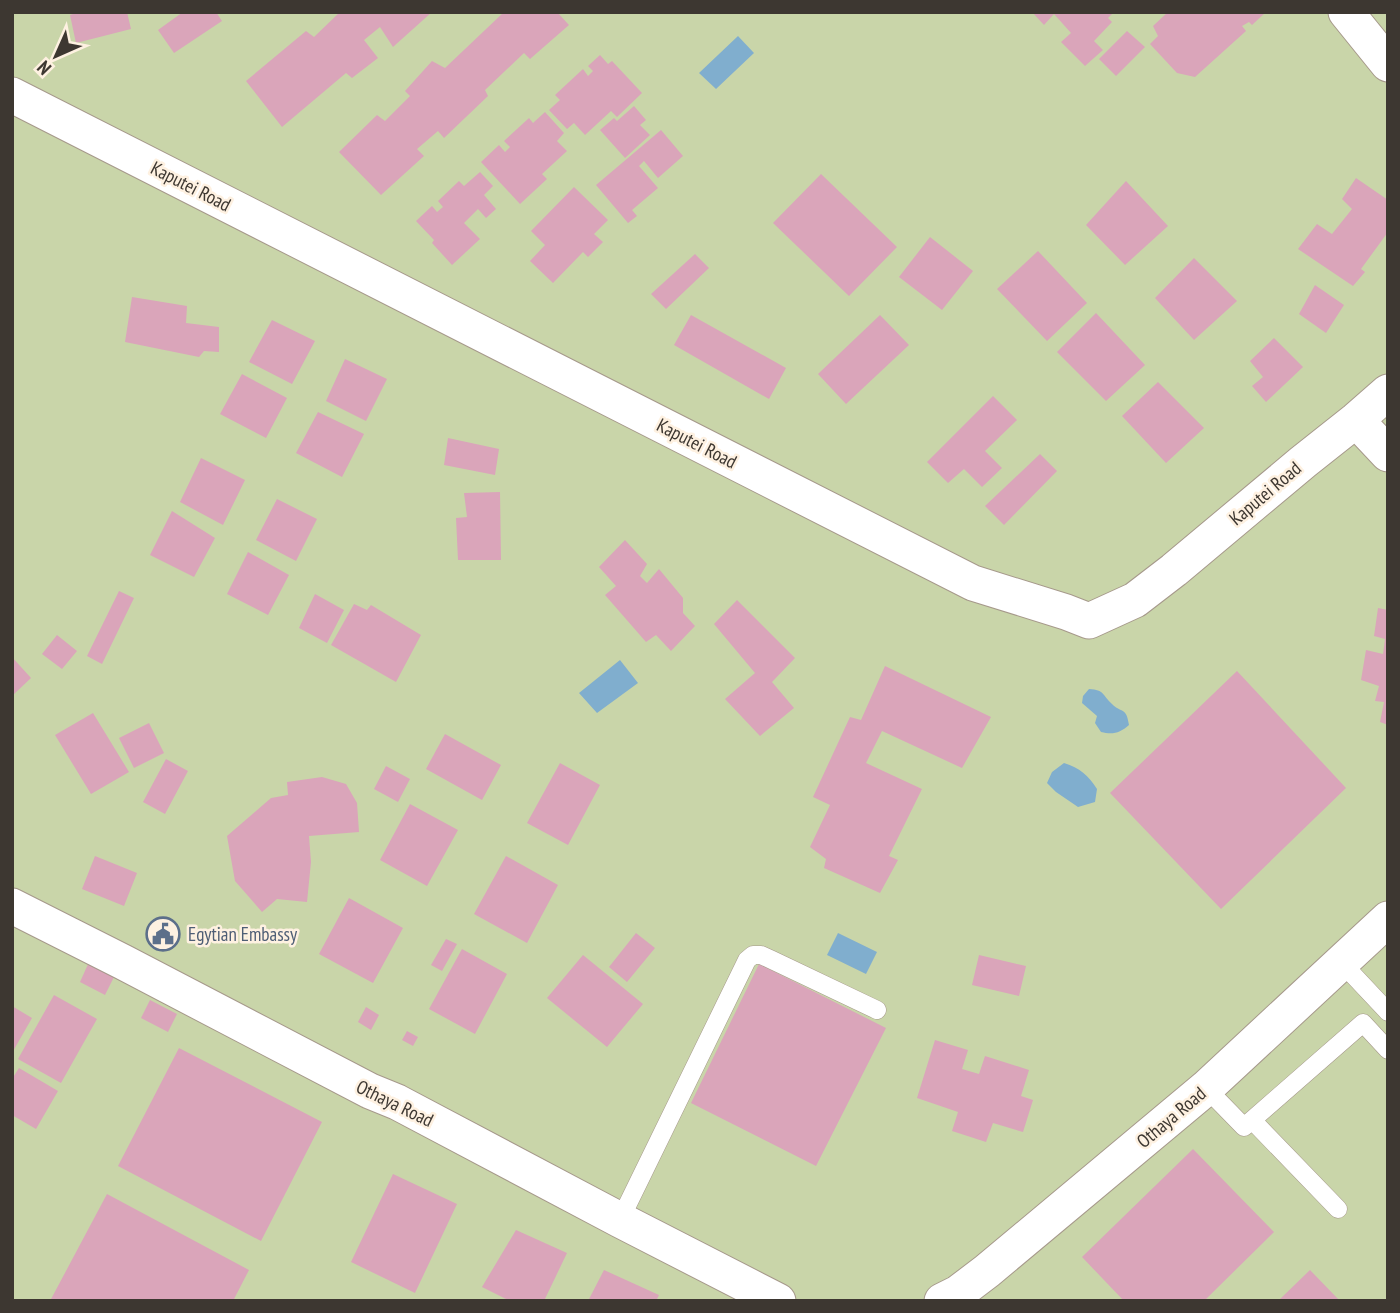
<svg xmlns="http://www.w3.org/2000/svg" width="1400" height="1313" font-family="'PT Sans Narrow',sans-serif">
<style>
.green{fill:#c9d5a9}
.water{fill:#80aece}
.building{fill:#daa5ba}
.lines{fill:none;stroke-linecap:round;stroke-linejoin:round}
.service-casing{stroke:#a6998b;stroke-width:19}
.minor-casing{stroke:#a6998b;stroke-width:37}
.service{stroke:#fff;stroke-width:18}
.minor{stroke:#fff;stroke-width:35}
.labels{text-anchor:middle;stroke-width:5;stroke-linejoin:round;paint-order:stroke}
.street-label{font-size:19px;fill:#3d3731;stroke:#fef1e1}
.service-label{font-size:19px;fill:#4e5e75;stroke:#fef1e1;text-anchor:start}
</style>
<rect width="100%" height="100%" fill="#f1e3d4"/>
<path class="green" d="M 12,12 L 1388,12 L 1388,1301 L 12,1301 Z"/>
<path class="water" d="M 738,36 L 754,53 L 716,89 L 699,73 Z
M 620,660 L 638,683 L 597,713 L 579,693 Z
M 1089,689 C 1105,690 1102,695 1112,704 C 1122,714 1126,706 1129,725 C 1120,733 1113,735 1101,732 L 1095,723 L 1097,716 L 1082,703 L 1083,696 Z
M 1064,763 C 1080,768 1088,775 1097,789 L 1095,802 L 1078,807 L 1056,792 L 1047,783 L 1052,772 Z
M 838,933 L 877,952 L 866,974 L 827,955 Z"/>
<path class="building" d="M 79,12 L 127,12 L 131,29 L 76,43 L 70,15 Z
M 183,12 L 216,12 L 222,21 L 174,53 L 158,30 Z
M 340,12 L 432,12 L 393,47 L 380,27 L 364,40 L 378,58 L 352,78 L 346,73 L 282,127 L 246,81 L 306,31 L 314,37 Z
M 504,12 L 557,12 L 569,25 L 530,59 L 524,53 L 485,90 L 488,96 L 444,138 L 438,131 L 417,149 L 424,156 L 381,195 L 339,152 L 377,115 L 385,121 L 410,96 L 405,91 L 432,61 L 445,68 Z
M 1032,12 L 1114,12 L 1108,18 L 1112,22 L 1094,41 L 1103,50 L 1085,66 L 1061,42 L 1071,33 L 1054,14 L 1044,25 Z
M 1168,12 L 1266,12 L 1252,25 L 1249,22 L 1242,26 L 1246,31 L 1195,77 L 1177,73 L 1150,44 L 1158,36 L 1153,26 Z
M 1127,31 L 1145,47 L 1116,76 L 1099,59 Z
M 600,55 L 608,64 L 612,61 L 642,93 L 617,117 L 611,111 L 585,135 L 574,123 L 567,129 L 549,110 L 560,100 L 555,95 L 583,69 L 588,76 L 593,71 L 588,66 Z
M 634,106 L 646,120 L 640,125 L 650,135 L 625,158 L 600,130 L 614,118 L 617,121 Z
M 545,112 L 564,133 L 557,141 L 567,151 L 542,174 L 547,179 L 520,204 L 481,162 L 499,145 L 505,152 L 510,147 L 504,141 L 529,118 L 533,123 Z
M 661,130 L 683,156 L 658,178 L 644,161 L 639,166 L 658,188 L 632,210 L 637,216 L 628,223 L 596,185 Z
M 480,172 L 493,186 L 484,195 L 496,209 L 486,218 L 478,209 L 464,223 L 480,239 L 452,265 L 432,243 L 434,240 L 416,221 L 432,206 L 437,212 L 443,207 L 438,201 L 459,181 L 464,186 Z
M 821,174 L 897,247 L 849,296 L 773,223 Z
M 1356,178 L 1388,200 L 1388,232 L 1361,269 L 1365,272 L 1353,286 L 1298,249 L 1317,224 L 1332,234 L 1352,209 L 1342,199 Z
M 1126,181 L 1168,226 L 1125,265 L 1086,225 Z
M 574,187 L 608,220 L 594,234 L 603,242 L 588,257 L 583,252 L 553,283 L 530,261 L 545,245 L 531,231 Z
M 930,237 L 973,271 L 942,310 L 899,277 Z
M 1038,251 L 1087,303 L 1047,341 L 997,289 Z
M 695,254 L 709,268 L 666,309 L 651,294 Z
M 1194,258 L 1237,301 L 1194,340 L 1155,298 Z
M 1315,285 L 1344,305 L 1326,333 L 1299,314 Z
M 132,297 L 187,306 L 186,323 L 219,327 L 219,352 L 204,351 L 199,357 L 125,342 Z
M 1096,313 L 1145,365 L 1106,401 L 1057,352 Z
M 691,315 L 786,368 L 769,399 L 674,345 Z
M 880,315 L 909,345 L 846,404 L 818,374 Z
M 272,320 L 315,341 L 292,384 L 249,362 Z
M 1274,338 L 1303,367 L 1266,402 L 1252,386 L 1263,377 L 1250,361 Z
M 345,359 L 387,379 L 366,421 L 326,401 Z
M 242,374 L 287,398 L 266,438 L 220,414 Z
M 1158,382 L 1204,428 L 1166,463 L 1122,416 Z
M 993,396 L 1017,420 L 985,451 L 1002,468 L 982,487 L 964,469 L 948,483 L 927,462 Z
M 318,412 L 364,434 L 342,477 L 296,453 Z
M 448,438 L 499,449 L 495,475 L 444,465 Z
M 1040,454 L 1057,471 L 1004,525 L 985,506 Z
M 201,458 L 245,480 L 223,525 L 180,502 Z
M 500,492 L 501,560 L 458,560 L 456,518 L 467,517 L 464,493 Z
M 277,499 L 317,519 L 296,561 L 256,540 Z
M 172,511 L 215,538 L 194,577 L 150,555 Z
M 625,540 L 647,564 L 640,576 L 647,583 L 659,569 L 683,598 L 683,613 L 695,626 L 671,651 L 656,635 L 646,642 L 605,595 L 616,586 L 599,567 Z
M 248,552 L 289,575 L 268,615 L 227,594 Z
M 119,591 L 134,598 L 102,664 L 87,656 Z
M 315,594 L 344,610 L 327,643 L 299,628 Z
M 737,600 L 795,658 L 772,682 L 794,708 L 760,736 L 725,699 L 755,673 L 714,624 Z
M 354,604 L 367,610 L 371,605 L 421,635 L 396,682 L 331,645 Z
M 1378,608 L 1388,610 L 1388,725 L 1380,722 L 1384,702 L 1375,701 L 1379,686 L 1361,680 L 1366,650 L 1383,654 L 1385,639 L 1374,636 Z
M 57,635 L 77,651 L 62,669 L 42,654 Z
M 12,657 L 31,678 L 12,696 Z
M 885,666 L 991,717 L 962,768 L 882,731 L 866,763 L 922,789 L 889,856 L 898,860 L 880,893 L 824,868 L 826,859 L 810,847 L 830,805 L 813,797 L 850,717 L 861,720 Z
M 1237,671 L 1346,788 L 1221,909 L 1110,793 Z
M 93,713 L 129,772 L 91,794 L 55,735 Z
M 149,723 L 164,753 L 134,768 L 119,738 Z
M 445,734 L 501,765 L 482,800 L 426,769 Z
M 166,759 L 188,771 L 165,814 L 143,802 Z
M 560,763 L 600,785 L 568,845 L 527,823 Z
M 386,766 L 410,779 L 398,802 L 374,789 Z
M 322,777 L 346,784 L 357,803 L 359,832 L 309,836 L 311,862 L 307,902 L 277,899 L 262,912 L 235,881 L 227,836 L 271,798 L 288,795 L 287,782 Z
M 410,804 L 458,830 L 427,886 L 380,860 Z
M 95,856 L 137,873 L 124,906 L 82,889 Z
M 506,856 L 558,885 L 527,943 L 474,914 Z
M 349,898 L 403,928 L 373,983 L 319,954 Z
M 636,933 L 655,948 L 627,982 L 609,967 Z
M 446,939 L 457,944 L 442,971 L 431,965 Z
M 462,949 L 507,974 L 475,1034 L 429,1009 Z
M 583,955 L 643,1004 L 607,1047 L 547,998 Z
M 979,955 L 1026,966 L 1019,996 L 972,985 Z
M 89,962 L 115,975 L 105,995 L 80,982 Z
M 759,964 L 886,1028 L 816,1166 L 691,1103 Z
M 54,995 L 97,1019 L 61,1083 L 18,1059 Z
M 150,1000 L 177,1014 L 168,1032 L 141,1018 Z
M 12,1006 L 32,1018 L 12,1053 Z
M 366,1007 L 379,1015 L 371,1030 L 358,1022 Z
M 407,1031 L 418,1037 L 413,1046 L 402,1040 Z
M 935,1040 L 968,1050 L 962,1069 L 979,1074 L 985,1056 L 1029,1070 L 1021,1096 L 1033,1100 L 1023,1132 L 993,1123 L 986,1142 L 952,1131 L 958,1112 L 917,1098 Z
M 179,1048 L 322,1122 L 261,1241 L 118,1166 Z
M 19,1068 L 58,1091 L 36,1129 L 12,1115 L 12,1079 Z
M 1193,1149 L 1274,1232 L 1204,1301 L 1124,1301 L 1082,1257 Z
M 393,1174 L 457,1204 L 415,1293 L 351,1262 Z
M 107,1194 L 249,1270 L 233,1301 L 50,1301 Z
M 516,1230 L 567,1253 L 544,1301 L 510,1301 L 482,1287 Z
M 604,1270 L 659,1295 L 656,1301 L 588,1301 Z
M 1310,1270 L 1340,1301 L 1278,1301 Z"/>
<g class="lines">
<defs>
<path id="service" d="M 1341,962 L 1388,1012
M 1206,1088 L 1244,1127 L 1363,1023 L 1388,1050
M 1252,1120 L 1338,1209
M 620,1220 L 747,960 L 753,955 L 761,955 L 772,960 L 877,1010"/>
<path id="minor" d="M 1346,12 L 1388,64
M 12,95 L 973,583 L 1066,612 L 1089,621 L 1135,600 L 1174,570 L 1303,462 L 1356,420 L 1388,392
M 1356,420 L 1388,454
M 12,906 L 123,962 L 370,1091 L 397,1102 L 620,1220 L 778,1301
M 942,1301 L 958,1293 L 987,1271 L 1206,1088 L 1388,919"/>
</defs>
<use href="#service" class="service-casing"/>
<use href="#minor" class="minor-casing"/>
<use href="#service" class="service"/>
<use href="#minor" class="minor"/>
</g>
<defs>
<symbol id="civic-ring" viewBox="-11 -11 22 22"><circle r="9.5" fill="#fef1e1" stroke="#5c6f8a" stroke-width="1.5"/><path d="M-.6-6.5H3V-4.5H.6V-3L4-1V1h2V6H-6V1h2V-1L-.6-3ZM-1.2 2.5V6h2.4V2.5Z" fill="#5c6f8a"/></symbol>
</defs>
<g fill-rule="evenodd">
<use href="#civic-ring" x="144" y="915" width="38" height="38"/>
</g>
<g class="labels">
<g class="street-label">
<text transform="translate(191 186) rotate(27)" y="7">Kaputei Road</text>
<text transform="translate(697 443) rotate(27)" y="7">Kaputei Road</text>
<text transform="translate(1265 493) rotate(-40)" y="7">Kaputei Road</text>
<text transform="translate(395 1103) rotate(26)" y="7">Othaya Road</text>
<text transform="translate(1171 1117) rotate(-40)" y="7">Othaya Road</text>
</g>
<g class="service-label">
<text x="188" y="941">Egytian Embassy</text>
</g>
</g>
<rect width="1400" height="1313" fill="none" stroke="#3d3731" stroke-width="28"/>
<g transform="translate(56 56) rotate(225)" stroke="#fef1e1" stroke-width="5" paint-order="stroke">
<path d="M0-5L12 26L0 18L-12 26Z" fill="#3d3731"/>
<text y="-10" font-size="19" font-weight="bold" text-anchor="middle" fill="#3d3731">N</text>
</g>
</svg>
